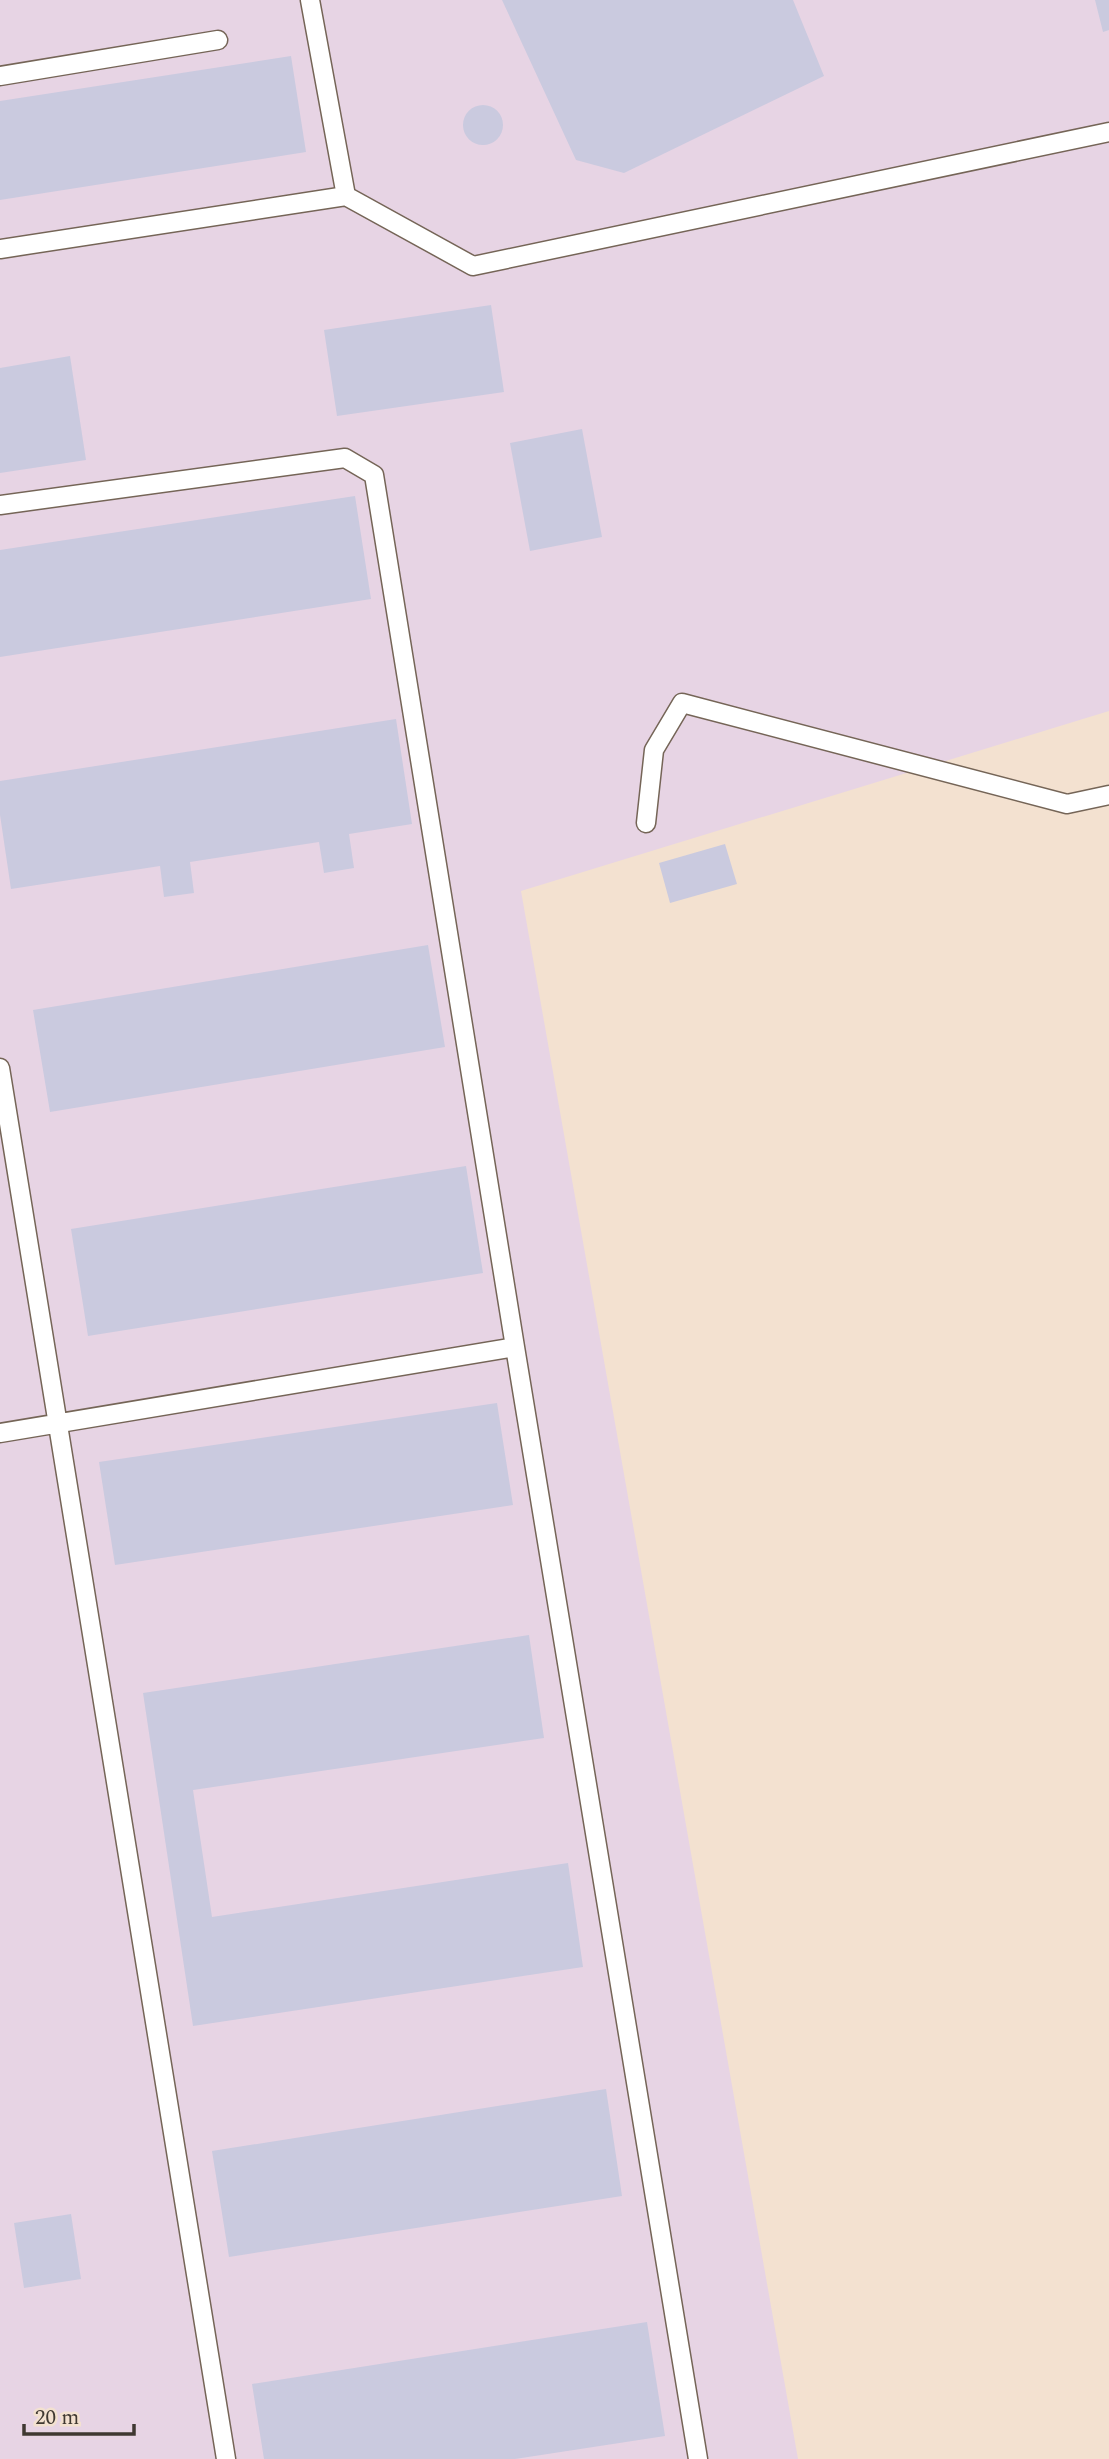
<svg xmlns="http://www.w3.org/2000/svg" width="1109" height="2459" font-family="Spectral,serif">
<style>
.industrial{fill:#e7d4e4}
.building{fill:#cacadf}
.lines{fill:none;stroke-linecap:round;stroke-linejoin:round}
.service-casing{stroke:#756557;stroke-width:21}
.service{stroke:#fff;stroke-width:18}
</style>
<rect width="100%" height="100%" fill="#f3e1d0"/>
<path class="industrial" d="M 0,0 L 1109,0 L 1109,711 L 521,891 L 798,2459 L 0,2459 Z"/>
<path class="building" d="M 502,0 L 793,0 L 824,76 L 624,173 L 576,160 Z
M 1095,0 L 1109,0 L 1109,30 L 1103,32 Z
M 291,56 L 306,152 L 0,200 L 0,101 Z
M463 125a20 20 0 1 1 40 0a20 20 0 1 1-40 0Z
M 491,305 L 504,392 L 337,416 L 324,330 Z
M 70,356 L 86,460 L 0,473 L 0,368 Z
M 582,429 L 602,537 L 530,551 L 510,443 Z
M 355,496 L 371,599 L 0,657 L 0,550 Z
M 396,719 L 412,824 L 349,834 L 354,868 L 324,873 L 319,842 L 190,862 L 194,893 L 164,897 L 160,866 L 11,889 L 0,815 L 0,781 Z
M 725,844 L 737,884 L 670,903 L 659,863 Z
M 428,945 L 445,1047 L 50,1112 L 33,1010 Z
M 466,1166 L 483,1273 L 88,1336 L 71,1229 Z
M 497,1403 L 513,1505 L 115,1565 L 99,1462 Z
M 529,1635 L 544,1738 L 193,1790 L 212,1917 L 568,1863 L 583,1967 L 193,2026 L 143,1693 Z
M 606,2089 L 622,2196 L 229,2257 L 212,2151 Z
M 71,2214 L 81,2279 L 24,2288 L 14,2223 Z
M 647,2322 L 665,2436 L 515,2459 L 264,2459 L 252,2384 Z"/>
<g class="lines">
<defs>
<path id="service" d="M 310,0 L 346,196
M 0,76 L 218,40
M 0,249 L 346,196 L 473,266 L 1109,132
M 0,505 L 345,458 L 374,475 L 515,1347
M 646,823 L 654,750 L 682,703 L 1067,804 L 1109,795
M 0,1068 L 226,2459
M 0,1433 L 515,1347 L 698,2459"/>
</defs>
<use href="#service" class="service-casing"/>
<use href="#service" class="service"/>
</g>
<path d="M24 2424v10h110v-10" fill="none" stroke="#3f3831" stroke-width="3.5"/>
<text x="35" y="2424" font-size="21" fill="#3f3831" stroke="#f3e1d0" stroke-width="5" paint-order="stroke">20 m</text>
</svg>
